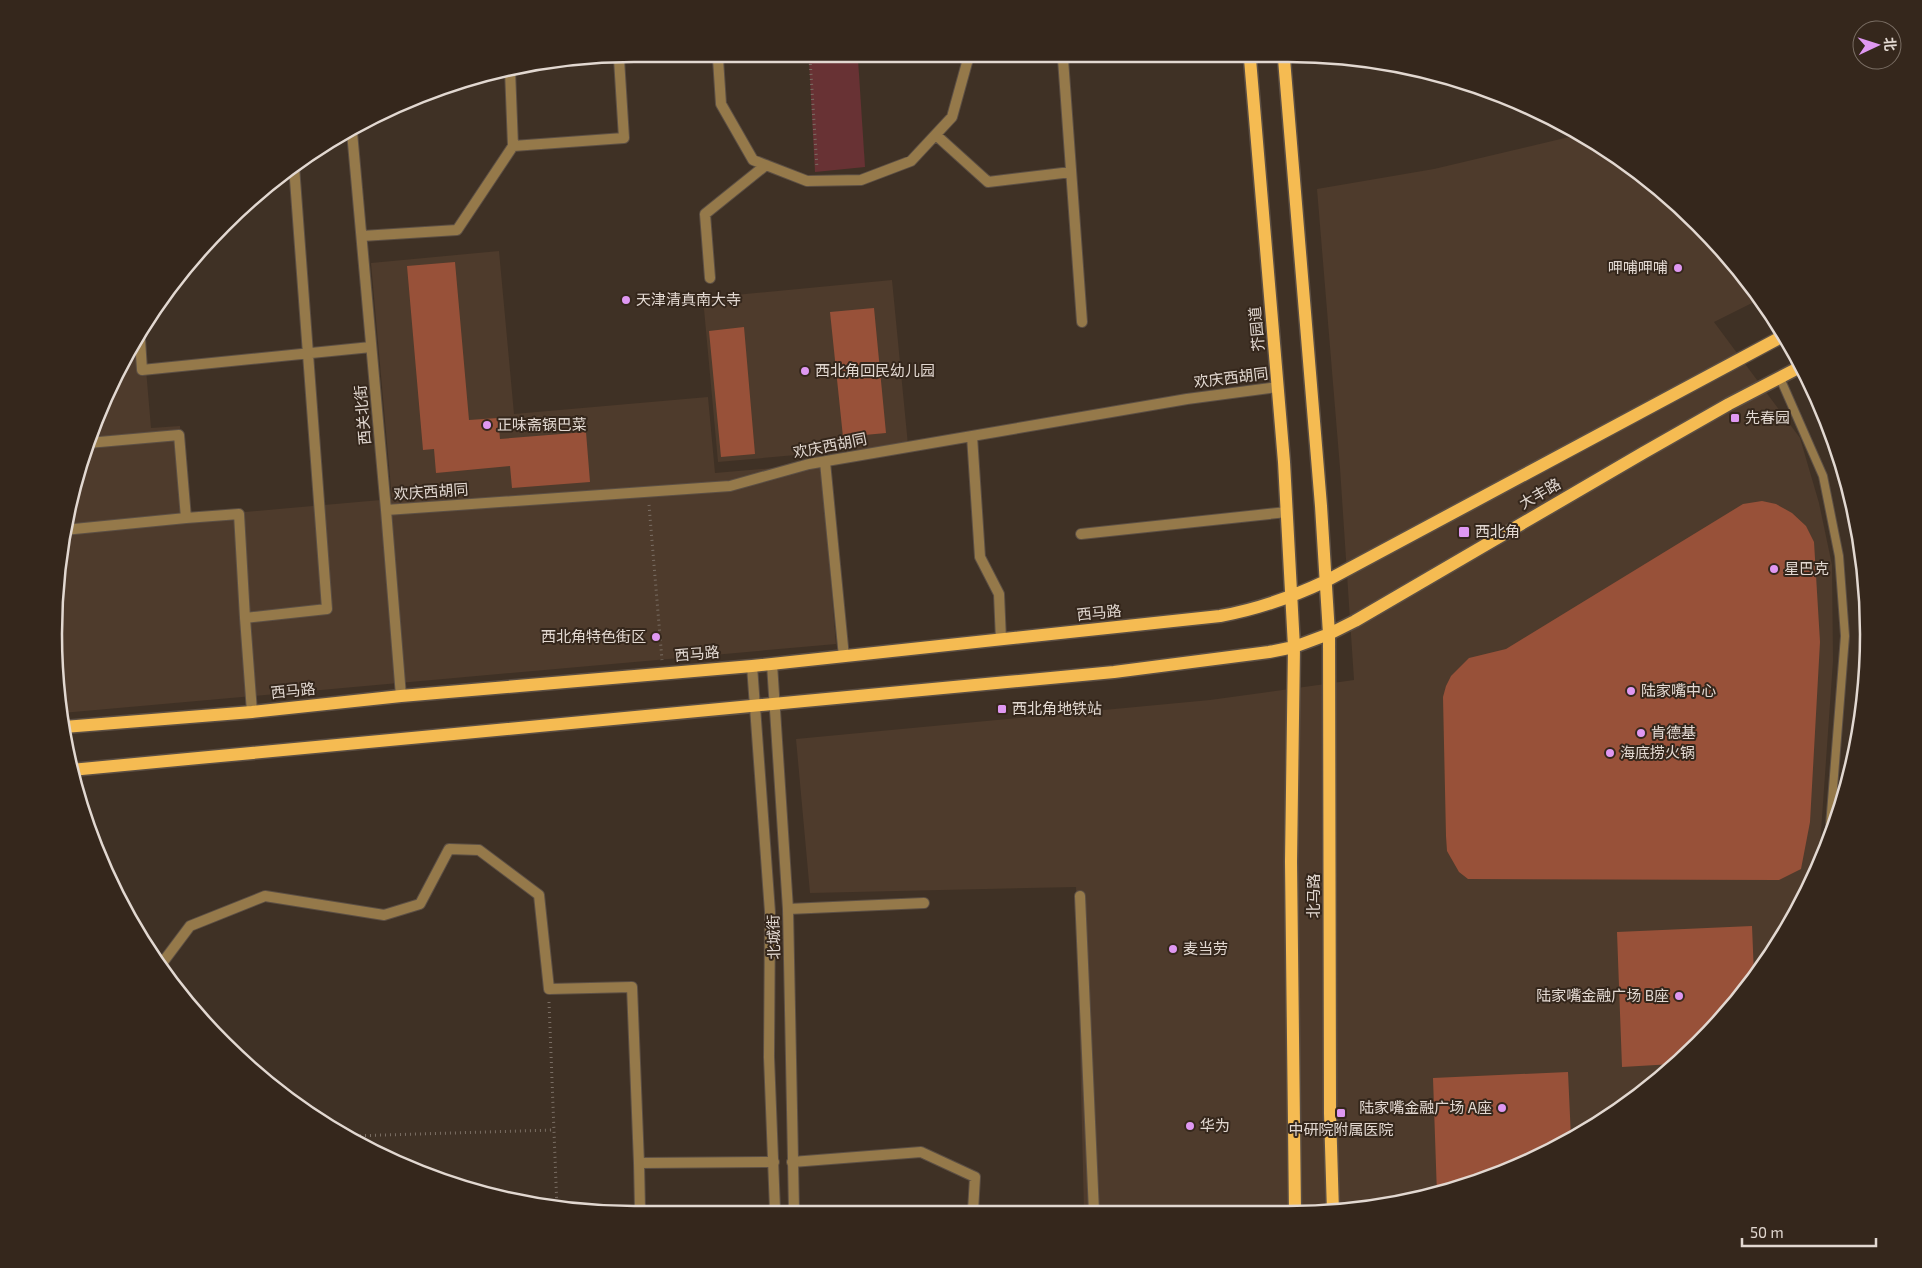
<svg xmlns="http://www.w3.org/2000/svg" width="1922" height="1268" font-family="'Exo 2','Noto Sans SC',sans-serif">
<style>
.built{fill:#4e3b2c}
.green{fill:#683234}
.building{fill:#985139}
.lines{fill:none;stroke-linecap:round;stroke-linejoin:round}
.service-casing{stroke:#5c4f44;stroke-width:10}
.minor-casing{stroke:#5c4f44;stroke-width:12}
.tertiary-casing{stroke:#5c4f44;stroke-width:12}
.primary-casing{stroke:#5c4f44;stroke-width:15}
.path{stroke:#7a6e64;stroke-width:3;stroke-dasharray:1 4;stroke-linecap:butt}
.service{stroke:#95794a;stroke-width:8}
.minor{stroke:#95794a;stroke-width:10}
.tertiary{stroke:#95794a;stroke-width:10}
.primary{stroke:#f5bb52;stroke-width:12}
.poi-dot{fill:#df98f2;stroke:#35271c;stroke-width:2}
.labels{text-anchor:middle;stroke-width:4;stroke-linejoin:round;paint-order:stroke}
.poi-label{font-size:15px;fill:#e2d8d1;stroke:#35271c;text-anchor:start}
.street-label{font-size:15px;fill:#e2d8d1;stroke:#35271c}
.rim{fill:none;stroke:#e2d8d1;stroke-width:2.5}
</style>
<rect width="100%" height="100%" fill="#3f3125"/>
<path class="built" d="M 1575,134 L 1671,198 L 1749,281 L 1760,299 L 1714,322 L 1800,438 L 1819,503 L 1832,565 L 1833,661 L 1819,860 L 1790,924 L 1724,1017 L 1641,1095 L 1544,1155 L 1438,1195 L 1326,1213 L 1084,1212 L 1076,887 L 810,893 L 796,739 L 1210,700 L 1354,680 L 1340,468 L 1317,189 L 1434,169 L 1569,137 Z
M 499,251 L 514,414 L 708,397 L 715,473 L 821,464 L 836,644 L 62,713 L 55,672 L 55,596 L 65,521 L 98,412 L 143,334 L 151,428 L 180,426 L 188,517 L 392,499 L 371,263 Z
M 892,280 L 908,445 L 718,462 L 703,298 Z"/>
<path class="green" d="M 809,59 L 858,59 L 865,167 L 815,172 Z"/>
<path class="building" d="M 455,262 L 469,420 L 498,418 L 500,439 L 586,432 L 590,482 L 512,488 L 510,466 L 436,473 L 434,449 L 423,450 L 407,266 Z
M 874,308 L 886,433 L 843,437 L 830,312 Z
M 744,327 L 755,454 L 721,457 L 709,331 Z
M 1762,501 L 1776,504 L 1792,513 L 1806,526 L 1814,542 L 1820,642 L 1810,822 L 1801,869 L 1779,880 L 1468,879 L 1459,872 L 1447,851 L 1446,836 L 1443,697 L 1446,686 L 1451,676 L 1469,658 L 1506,649 L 1743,504 Z
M 1752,926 L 1754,975 L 1724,1017 L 1673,1064 L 1622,1067 L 1617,932 Z
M 1568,1072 L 1571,1138 L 1544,1155 L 1437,1195 L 1433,1078 Z"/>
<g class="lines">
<defs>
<path id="service" d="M 1780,378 L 1823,476 L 1839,556 L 1845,636 L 1829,839"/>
<path id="minor" d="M 718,59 L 721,104 L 753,160 L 807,181 L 861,180 L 911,161 L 952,117 L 968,59
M 1063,59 L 1082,322
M 352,132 L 386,510 L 401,696
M 936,135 L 988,182 L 1071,172
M 513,146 L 624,138 L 619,59
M 362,236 L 457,230 L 513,146 L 510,70
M 710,278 L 705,214 L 766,165
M 140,339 L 142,370 L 371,347
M 972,436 L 980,557 L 999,594 L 1001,640
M 88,443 L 179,435 L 186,518 L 239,514 L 245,618
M 825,462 L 844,657
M 386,510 L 730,486 L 809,464 L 1187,399 L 1278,387
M 64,530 L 186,518
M 1081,534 L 1287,512
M 252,712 L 245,618 L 327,609 L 294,166
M 1080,896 L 1094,1212
M 788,909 L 924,903
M 160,966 L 190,926 L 265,896 L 384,915 L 420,904 L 449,849 L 479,850 L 539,895 L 549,989 L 632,987 L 639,1163
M 792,1162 L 921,1152 L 975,1177 L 973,1211
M 640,1210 L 639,1163 L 774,1162"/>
<path id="tertiary" d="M 772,664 L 788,909 L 794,1210
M 752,666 L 770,912 L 769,1057 L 775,1210"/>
<path id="primary" d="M 1250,59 L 1284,462 L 1294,647 L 1291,862 L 1295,1213
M 1284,59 L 1321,506 L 1329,634 L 1330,1113 L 1333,1212
M 64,727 L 252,712 L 401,696 L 752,666 L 1220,616 C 1259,609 1290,598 1326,581 L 1783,336
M 71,770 L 1007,682 L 1114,672 L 1269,652 L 1294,647 L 1329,634 L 1355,621 L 1643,453 L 1729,404 L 1802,366"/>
</defs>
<use href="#service" class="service-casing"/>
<use href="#minor" class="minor-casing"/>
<use href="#tertiary" class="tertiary-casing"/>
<use href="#primary" class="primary-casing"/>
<path class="path" d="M 810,59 L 817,168
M 649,505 L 662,660
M 549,1002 L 557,1209
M 350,1136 L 554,1130"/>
<use href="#service" class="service"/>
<use href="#minor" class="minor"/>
<use href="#tertiary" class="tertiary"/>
<use href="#primary" class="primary"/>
</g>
<g class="poi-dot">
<circle cx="1678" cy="268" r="5"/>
<circle cx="626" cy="300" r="5"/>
<circle cx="805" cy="371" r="5"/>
<rect x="1730" y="413" width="10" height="10" rx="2.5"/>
<circle cx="487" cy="425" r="5"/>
<rect x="1458" y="526" width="12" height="12" rx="2.5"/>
<circle cx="1774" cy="569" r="5"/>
<circle cx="656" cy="637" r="5"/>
<circle cx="1631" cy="691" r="5"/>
<rect x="997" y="704" width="10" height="10" rx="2.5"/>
<circle cx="1641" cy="733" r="5"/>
<circle cx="1610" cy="753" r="5"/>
<circle cx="1173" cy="949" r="5"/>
<circle cx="1679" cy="996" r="5"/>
<circle cx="1502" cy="1108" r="5"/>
<rect x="1336" y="1108" width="10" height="10" rx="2.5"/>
<circle cx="1190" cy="1126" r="5"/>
</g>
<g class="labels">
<g class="poi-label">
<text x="1668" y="273" text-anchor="end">呷哺呷哺</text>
<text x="636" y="305">天津清真南大寺</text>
<text x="815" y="376">西北角回民幼儿园</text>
<text x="1745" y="423">先春园</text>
<text x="497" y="430">正味斋锅巴菜</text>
<text x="1475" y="537">西北角</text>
<text x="1784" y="574">星巴克</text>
<text x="646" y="642" text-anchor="end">西北角特色街区</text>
<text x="1641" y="696">陆家嘴中心</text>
<text x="1012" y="714">西北角地铁站</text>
<text x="1651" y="738">肯德基</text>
<text x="1620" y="758">海底捞火锅</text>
<text x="1183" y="954">麦当劳</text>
<text x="1669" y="1001" text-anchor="end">陆家嘴金融广场 B座</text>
<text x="1492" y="1113" text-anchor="end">陆家嘴金融广场 A座</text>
<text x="1200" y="1131">华为</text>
<text x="1341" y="1135" text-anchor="middle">中研院附属医院</text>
</g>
<g class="street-label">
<text transform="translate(1257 329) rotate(-95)" y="5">芥园道</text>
<text transform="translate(1231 378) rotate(-7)" y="5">欢庆西胡同</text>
<text transform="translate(363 415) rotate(-95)" y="5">西关北街</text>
<text transform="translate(830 446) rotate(-11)" y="5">欢庆西胡同</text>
<text transform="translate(431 492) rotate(-4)" y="5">欢庆西胡同</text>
<text transform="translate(1540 494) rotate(-30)" y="5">大丰路</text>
<text transform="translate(1099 613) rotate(-6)" y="5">西马路</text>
<text transform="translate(697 654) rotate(-5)" y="5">西马路</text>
<text transform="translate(293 691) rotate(-6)" y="5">西马路</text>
<text transform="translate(1314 896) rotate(-90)" y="5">北马路</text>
<text transform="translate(774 937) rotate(-91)" y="5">北城街</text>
</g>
</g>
<path d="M0 0H1922V1268H0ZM634 62H1288A572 572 0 0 1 1860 634V634A572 572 0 0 1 1288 1206H634A572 572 0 0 1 62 634V634A572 572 0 0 1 634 62Z" fill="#35271c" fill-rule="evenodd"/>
<path class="rim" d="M634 62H1288A572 572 0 0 1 1860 634V634A572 572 0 0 1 1288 1206H634A572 572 0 0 1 62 634V634A572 572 0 0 1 634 62Z"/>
<g transform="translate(1877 45) rotate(86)"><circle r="24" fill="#35271c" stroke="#7a6e64"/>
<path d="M0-4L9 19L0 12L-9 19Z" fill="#df98f2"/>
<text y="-8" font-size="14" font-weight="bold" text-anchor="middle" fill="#e2d8d1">北</text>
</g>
<path d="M1742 1238v8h134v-8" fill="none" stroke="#e2d8d1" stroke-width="2.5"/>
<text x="1750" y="1238" font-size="15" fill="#e2d8d1" stroke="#35271c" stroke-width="4" paint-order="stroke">50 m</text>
</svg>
